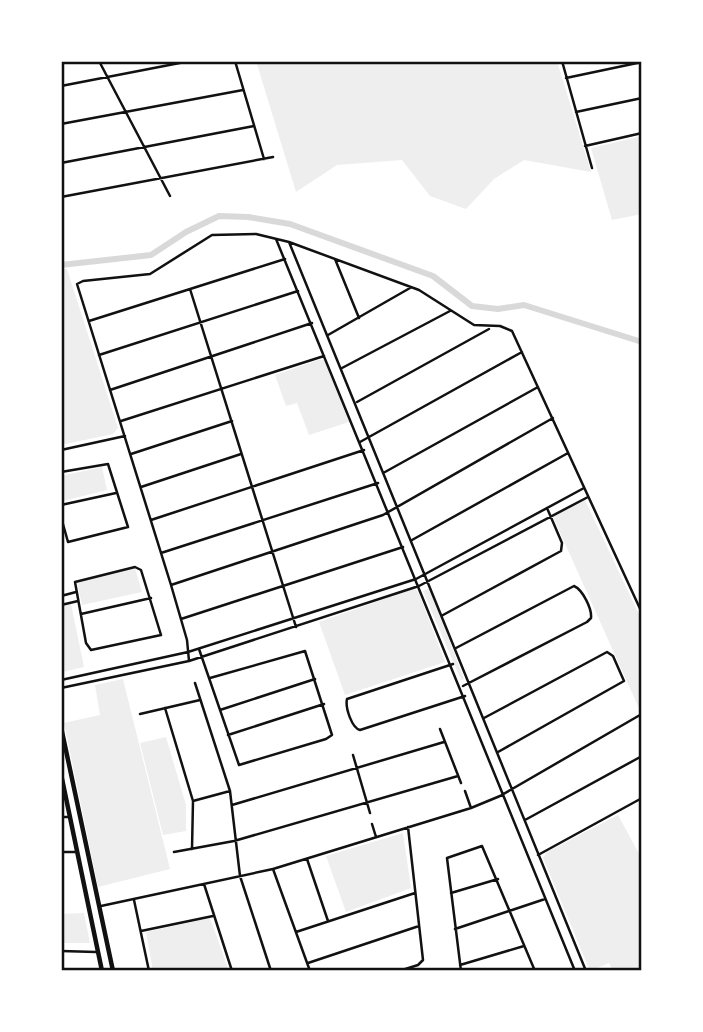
<svg xmlns="http://www.w3.org/2000/svg" width="703" height="1032" font-family="Karla,sans-serif">
<style>
.green{fill:#eee}
.lines{fill:none;stroke-linecap:round;stroke-linejoin:round}
.canal{stroke:#d9d9d9;stroke-width:6}
.minor{stroke:#111;stroke-width:2.5}
.secondary{stroke:#111;stroke-width:4.5}
.neatline{fill:none;stroke:#111;stroke-width:2.5}
</style>
<rect width="100%" height="100%" fill="#fff"/>
<path class="green" d="M 256,61 L 557,61 L 591,172 L 524,160 L 494,179 L 466,209 L 430,196 L 402,160 L 337,165 L 296,192 Z
M 642,136 L 642,214 L 612,220 L 591,148 Z
M 61,269 L 67,269 L 118,428 L 113,434 L 61,445 Z
M 318,360 L 324,360 L 349,422 L 309,435 L 297,403 L 286,406 L 275,375 Z
M 102,467 L 107,490 L 63,501 L 61,476 Z
M 585,500 L 642,621 L 642,715 L 553,517 Z
M 135,568 L 142,592 L 82,605 L 77,582 Z
M 430,588 L 464,679 L 461,680 L 423,591 Z
M 413,589 L 418,591 L 445,662 L 345,695 L 319,622 Z
M 71,604 L 84,667 L 63,672 L 61,606 Z
M 123,679 L 170,869 L 98,887 L 64,723 L 100,715 L 95,685 Z
M 166,737 L 186,805 L 186,831 L 163,835 L 140,743 Z
M 618,815 L 642,859 L 642,971 L 613,971 L 609,963 L 590,971 L 543,858 L 547,852 Z
M 403,833 L 411,888 L 346,912 L 326,856 Z
M 84,913 L 90,943 L 61,943 L 61,914 Z
M 210,918 L 229,971 L 153,971 L 146,932 Z"/>
<g class="lines">
<path class="canal" d="M 61,265 L 151,255 L 186,232 L 219,216 L 248,217 L 290,224 L 433,276 L 472,306 L 498,309 L 524,305 L 642,342"/>
<path class="minor" d="M 99,61 L 170,196
M 235,61 L 264,159
M 562,61 L 592,168
M 566,78 L 642,62
M 61,86 L 190,61
M 576,112 L 642,98
M 61,124 L 243,90
M 585,146 L 642,133
M 61,163 L 254,126
M 61,197 L 273,157
M 276,239 L 575,971
M 289,242 L 586,971
M 335,259 L 359,318
M 190,289 L 296,627
M 89,321 L 285,259
M 328,335 L 410,288
M 99,355 L 298,291
M 342,368 L 450,311
M 110,390 L 312,323
M 357,402 L 489,329
M 121,421 L 324,356
M 360,442 L 522,352
M 61,450 L 125,436
M 131,454 L 232,421
M 61,472 L 108,464 L 128,527 L 68,542 L 61,517
M 385,472 L 538,387
M 141,487 L 241,454
M 61,505 L 116,493
M 151,520 L 364,450
M 412,540 L 568,453
M 161,553 L 378,483
M 135,567 L 141,570 L 161,635 L 91,650 L 86,643 L 75,582 Z
M 171,585 L 383,515 L 553,418
M 61,596 L 76,592
M 61,605 L 78,601
M 81,614 L 151,598
M 443,615 L 561,551 L 562,543 L 547,508
M 181,619 L 403,547
M 456,648 L 574,586 C 583,590 592,609 591,618 L 587,622 L 463,686
M 199,649 L 239,765 L 326,739 L 332,735 L 305,651 L 210,678
M 189,661 L 187,640 L 171,585 L 77,284 L 83,281 L 150,274 L 212,235 L 256,234 L 289,242 L 419,290 L 474,325 L 500,326 L 512,331 L 642,613
M 453,664 L 347,699 C 345,708 352,728 360,730 L 465,696
M 61,680 L 188,652 L 416,579 L 584,488
M 195,683 L 230,791 L 240,876 L 271,971
M 61,688 L 189,661 L 419,586 L 588,497
M 165,708 L 193,801 L 192,849
M 220,710 L 315,679
M 140,714 L 200,700
M 484,718 L 607,652 L 613,656 L 624,681 L 498,752
M 440,729 L 461,783
M 228,735 L 324,704
M 353,755 L 370,813
M 465,791 L 471,808
M 193,801 L 230,791
M 232,805 L 444,742
M 61,817 L 69,817
M 525,820 L 642,756
M 372,824 L 376,837
M 61,852 L 75,852
M 174,852 L 234,841 L 458,776
M 538,855 L 642,798
M 307,859 L 328,921
M 273,869 L 310,971
M 204,884 L 232,971
M 451,893 L 498,879
M 134,900 L 149,971
M 101,906 L 273,869 L 471,808 L 500,796 L 640,715 L 642,720
M 455,929 L 545,899
M 141,931 L 213,916
M 296,932 L 415,893
M 61,951 L 96,952
M 308,963 L 419,926
M 460,965 L 524,946
M 399,971 L 418,965 L 423,960 L 408,827
M 461,971 L 447,858 L 482,846 L 535,971"/>
<path class="secondary" d="M 61,727 L 113,971
M 61,774 L 102,971"/>
</g>
<rect width="703" height="1032" fill="none" stroke="#ffffff" stroke-width="126"/>
<rect x="63" y="63" width="577" height="906" class="neatline"/>
</svg>
